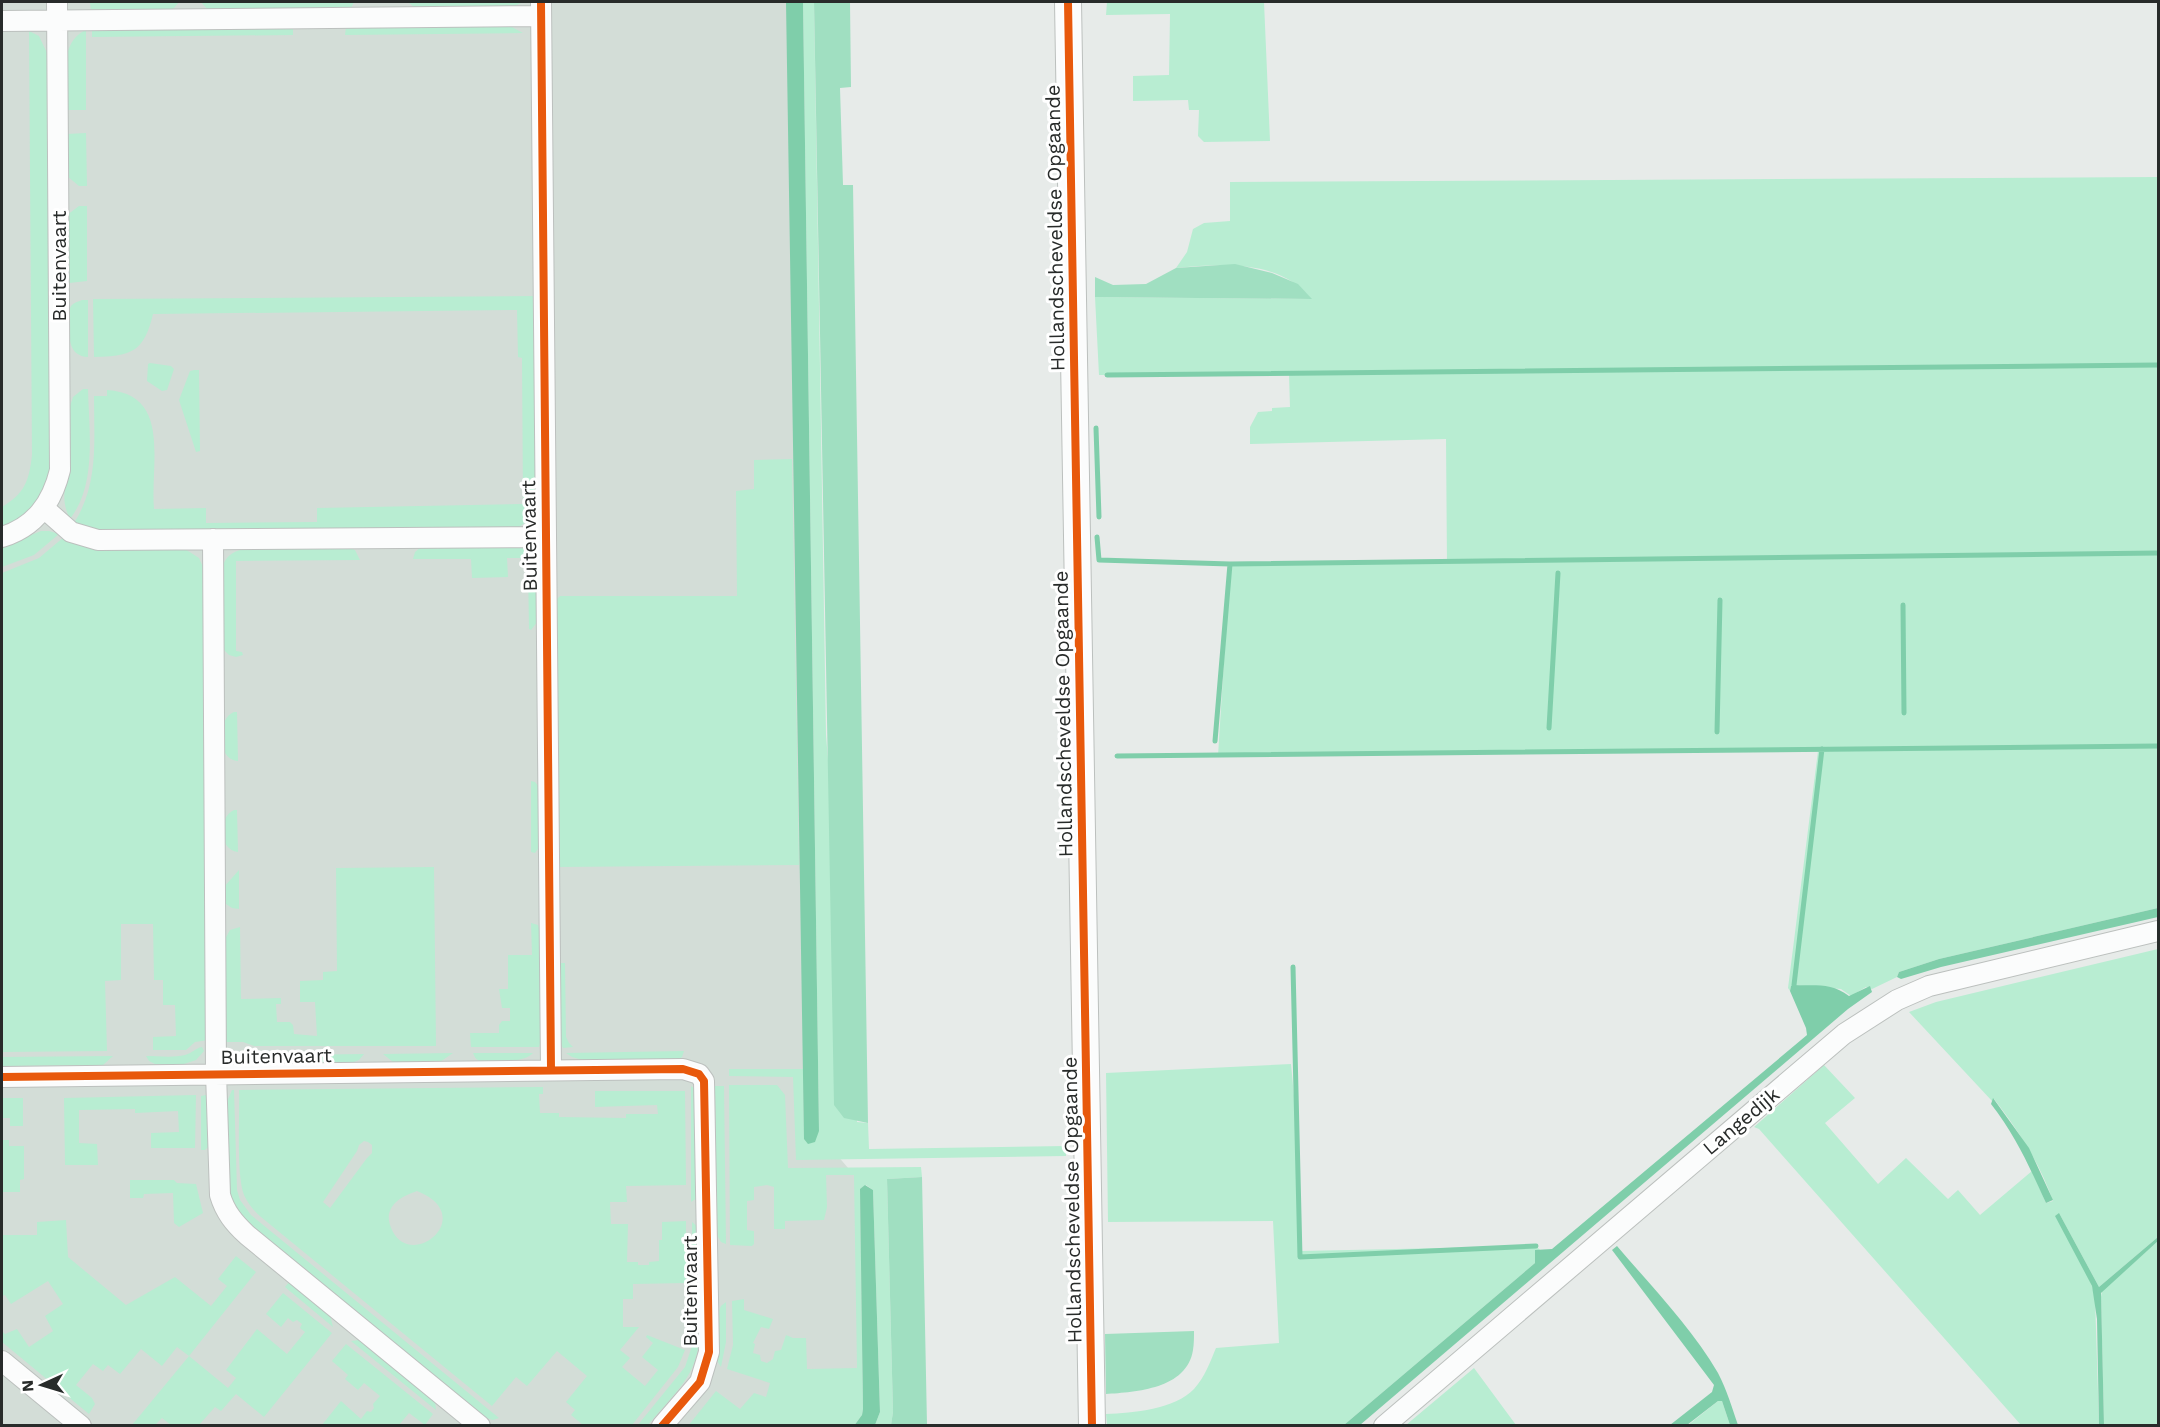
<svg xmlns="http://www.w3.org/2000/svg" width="2160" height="1427" font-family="'Work Sans',sans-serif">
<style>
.built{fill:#d3ddd7}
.green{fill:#b8edd2;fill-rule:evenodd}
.forest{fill:#a0dfc1}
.water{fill:#7fceaa}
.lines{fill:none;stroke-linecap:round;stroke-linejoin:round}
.stream{stroke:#7fceaa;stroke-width:5}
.minor-casing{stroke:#bcc0be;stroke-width:22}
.tertiary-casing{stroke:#bcc0be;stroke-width:28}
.minor{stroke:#fbfcfc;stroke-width:20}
.tertiary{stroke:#fbfcfc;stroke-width:26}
.cycleway-casing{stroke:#fff;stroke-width:11}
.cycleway{stroke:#e8590c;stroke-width:8}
.labels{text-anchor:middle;stroke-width:6;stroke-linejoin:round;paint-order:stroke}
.street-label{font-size:20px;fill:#282b2a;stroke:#fff}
</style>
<rect width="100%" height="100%" fill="#e7ebe9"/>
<path class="built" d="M 2,2 L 795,2 L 812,1126 L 867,1190 L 861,1426 L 2,1426 Z"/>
<path class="green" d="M 90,2 L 179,2 L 174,8 L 171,10 L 91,12 Z
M 201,2 L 354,2 L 351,8 L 347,10 L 209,11 Z
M 408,2 L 523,2 L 511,8 L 415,8 Z
M 803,2 L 814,2 L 826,735 L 857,1122 L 868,1123 L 869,1149 L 1066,1146 L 1066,1156 L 796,1160 L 793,1077 L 729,1076 L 729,1069 L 803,1069 L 804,1139 L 819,1131 Z
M 1107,2 L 1264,2 L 1270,141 L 1204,142 L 1198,136 L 1199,110 L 1189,110 L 1188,100 L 1133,101 L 1133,76 L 1169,75 L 1170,14 L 1106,15 Z
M 510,26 L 523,33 L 345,35 L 346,27 Z
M 288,27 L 293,28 L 293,35 L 92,37 L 92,29 Z
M 86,30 L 86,110 L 67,110 C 67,84 57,43 86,30 Z
M 29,31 L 39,36 L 48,55 L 51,467 C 42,503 34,511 2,528 L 2,507 C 25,493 29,481 32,455 Z
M 86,133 L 87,186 L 79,186 L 67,176 L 67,134 Z
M 2158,177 L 2158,908 L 1939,959 L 1899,972 L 1897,977 L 1872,989 L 1866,987 L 1851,996 L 1841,989 L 1794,985 L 1791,986 L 1790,991 L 1788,988 L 1818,751 L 1218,756 L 1230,564 L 1447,564 L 1446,439 L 1250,444 L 1250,427 L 1258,412 L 1272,411 L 1272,408 L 1290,407 L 1289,374 L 1099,375 L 1095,297 L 1311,299 C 1280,259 1221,264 1176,268 L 1187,252 L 1193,229 L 1204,223 L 1230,221 L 1230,182 Z
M 79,206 L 87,206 L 87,281 L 69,283 L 67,215 Z
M 535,296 L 537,502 L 531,518 L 519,527 L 97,532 L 74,523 C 99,484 94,441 94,396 L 107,396 L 107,390 C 172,394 150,464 154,509 L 206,508 L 206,523 L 317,522 L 317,508 L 523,504 L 522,358 L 518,357 L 517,310 L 153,314 C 144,352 132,356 94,357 L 93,299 Z
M 82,300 L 88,300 L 88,357 C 69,356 69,339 69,323 C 69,319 68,313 70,308 C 72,303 77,302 82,300 Z
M 150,363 L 171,366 L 174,369 L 167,390 L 162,391 L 147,381 L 148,364 Z
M 194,370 L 199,370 L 200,451 L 196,452 L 179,400 L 190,371 Z
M 83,389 L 88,389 C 89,431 97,484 70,519 C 59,497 67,486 69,464 C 71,445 70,425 70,406 L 73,397 Z
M 792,459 L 799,865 L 557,867 L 555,601 L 560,596 L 737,596 L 736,491 L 754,489 L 754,460 Z
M 41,531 L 49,531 L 59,534 L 34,555 L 2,567 L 2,547 Z
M 64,537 L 74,543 L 92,549 L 185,549 L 199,558 L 203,567 L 208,1040 L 195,1042 L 186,1050 L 153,1050 L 153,1037 L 176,1036 L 175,1005 L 163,1005 L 163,980 L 154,980 L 153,924 L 121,924 L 121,980 L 105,981 L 107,1051 L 2,1052 L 2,573 L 39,558 Z
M 519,546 C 546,557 538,597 538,621 L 531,630 L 529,629 L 528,564 L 524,558 L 507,558 L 508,577 L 472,578 L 471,559 L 413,559 L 415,552 L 421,547 Z
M 346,547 L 355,550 L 360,560 L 236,561 L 236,651 L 242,652 L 243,655 L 236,657 L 229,655 L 223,649 L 222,568 C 226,554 236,550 249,548 Z
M 234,712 L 237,712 L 238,761 C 216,760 217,718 234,712 Z
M 531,781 L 535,782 L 539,787 L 540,846 L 535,853 L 531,852 Z
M 234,810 L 237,810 L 238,852 C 218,850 218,817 234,810 Z
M 434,867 L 436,1046 L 254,1046 L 243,1042 L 226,1042 L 225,939 L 230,930 L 240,927 L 241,999 L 281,998 L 281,1004 L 276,1004 L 277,1022 L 290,1022 L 293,1025 L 294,1034 L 317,1036 L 315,1002 L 300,1002 L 300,981 L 323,980 L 323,972 L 337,971 L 336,868 Z
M 239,870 L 239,909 L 232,908 L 226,904 L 224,887 Z
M 531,923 L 538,925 L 540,932 L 542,1037 L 539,1047 L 471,1047 L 470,1033 L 499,1033 L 499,1025 L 502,1021 L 510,1021 L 510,1008 L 502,1008 L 499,989 L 508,989 L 508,955 L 532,955 Z
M 2158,949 L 2158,1237 L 2099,1287 L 2059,1213 L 2092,1286 L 2095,1298 L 2099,1425 L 2021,1425 L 1759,1129 L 1754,1127 L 1824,1065 L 1855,1098 L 1825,1123 L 1878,1184 L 1906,1158 L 1948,1199 L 1958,1190 L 1980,1215 L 2032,1171 L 2046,1203 L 2053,1201 C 2040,1163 2018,1130 1994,1099 L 1992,1101 L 1909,1012 L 1936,1002 Z
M 558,963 L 565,963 L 566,1037 L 569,1043 L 573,1047 L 563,1048 L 559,1040 Z
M 202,1047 L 204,1051 L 196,1060 L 184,1064 L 155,1064 L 149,1061 L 146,1056 C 158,1056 173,1058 185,1055 C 193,1053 195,1048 202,1047 Z
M 684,1051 L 682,1057 L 677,1060 L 586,1061 L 572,1057 L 566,1053 Z
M 453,1053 L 440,1062 L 393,1062 L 383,1054 Z
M 473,1053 L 533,1053 C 526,1062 490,1065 480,1061 C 475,1059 475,1057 473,1053 Z
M 364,1054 L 359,1060 L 354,1062 L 295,1063 L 291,1061 L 290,1055 Z
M 113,1056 L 103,1065 L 2,1066 L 2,1057 Z
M 1291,1064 L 1297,1128 L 1301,1251 L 1536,1246 L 1540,1250 L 1535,1250 L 1535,1263 L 1344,1425 L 1107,1425 L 1106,1414 C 1133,1413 1175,1409 1194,1389 C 1205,1377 1210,1362 1216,1348 L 1279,1343 L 1273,1221 L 1108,1222 L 1106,1073 Z
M 729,1085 L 777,1085 L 785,1095 L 788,1168 L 921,1167 L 922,1177 L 887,1179 L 893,1412 L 891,1425 L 875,1425 L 880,1412 L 873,1190 L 866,1185 L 860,1189 L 863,1409 L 862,1415 L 854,1426 L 688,1426 L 716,1391 L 740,1409 L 754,1393 L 766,1397 L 770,1383 L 727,1369 L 733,1345 L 732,1301 L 744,1299 L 744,1310 L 773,1319 L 769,1329 L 761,1327 L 753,1343 L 755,1344 L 753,1353 L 760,1355 L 761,1361 L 767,1363 L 773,1359 L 775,1351 L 781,1350 L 786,1335 L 793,1338 L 806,1338 L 807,1369 L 857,1368 L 854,1175 L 826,1175 L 827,1207 L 824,1220 L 785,1221 L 785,1229 L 774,1229 L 774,1187 L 767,1185 L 754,1187 L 754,1200 L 747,1201 L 747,1230 L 754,1231 L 754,1244 L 752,1246 L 730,1245 Z
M 691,1086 L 696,1090 L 697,1198 L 691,1202 Z
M 715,1086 L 724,1086 L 726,1244 L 721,1242 L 717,1235 Z
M 543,1087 L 543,1094 L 539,1094 L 540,1113 L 559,1113 L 559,1117 L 626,1118 L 626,1114 L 658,1114 L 657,1105 L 595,1107 L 595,1091 L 685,1091 L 686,1185 L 626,1186 L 627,1202 L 610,1202 L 611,1224 L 628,1224 L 627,1262 L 638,1262 L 638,1265 L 649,1265 L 649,1262 L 659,1261 L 659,1240 L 662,1240 L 662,1222 L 686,1221 L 686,1283 L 633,1284 L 633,1299 L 623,1299 L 623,1327 L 639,1327 L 620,1350 L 630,1358 L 622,1367 L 645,1386 L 658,1370 L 642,1357 L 653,1343 L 646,1337 L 647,1335 L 685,1350 L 678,1367 L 632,1425 L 583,1425 L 571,1415 L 575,1410 L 566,1402 L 587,1376 L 557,1351 L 527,1386 L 516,1377 L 492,1406 L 261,1217 C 254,1211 248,1204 244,1195 C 236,1174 240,1115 239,1090 ZM 364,1141 L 368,1142 L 372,1145 L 372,1153 L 367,1158 L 330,1208 L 323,1202 L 357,1151 L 359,1145 ZM 417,1191 C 478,1215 414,1270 393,1232 C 390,1226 388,1220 389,1214 C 393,1200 404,1196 417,1191 Z
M 232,1090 L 234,1090 L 237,1190 L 240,1200 L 251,1215 L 499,1418 L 493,1420 L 486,1418 L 255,1231 L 235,1207 L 228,1191 L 226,1104 Z
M 196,1095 L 195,1148 L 151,1148 L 151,1133 L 179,1132 L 178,1111 L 135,1113 L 135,1109 L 79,1110 L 79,1143 L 97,1144 L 98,1165 L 65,1165 L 64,1098 Z
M 206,1095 L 208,1098 L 210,1145 L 205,1150 L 201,1150 L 201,1096 Z
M 2,1098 L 23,1098 L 23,1126 L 10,1126 L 10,1118 L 3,1118 Z
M 2,1140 L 9,1140 L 9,1146 L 24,1146 L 24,1179 L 20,1180 L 20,1192 L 2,1192 Z
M 130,1180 L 174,1180 L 177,1183 L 196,1184 L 203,1213 L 179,1227 L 174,1223 L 173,1193 L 144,1194 L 143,1198 L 130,1198 Z
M 66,1220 L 68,1257 L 126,1305 L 175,1277 L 211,1306 L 227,1286 L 218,1279 L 236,1256 L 256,1272 L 189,1356 L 228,1388 L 236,1378 L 226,1370 L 257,1329 L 287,1354 L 305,1332 L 300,1328 L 302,1324 L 297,1320 L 293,1322 L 288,1318 L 281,1327 L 266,1314 L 283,1293 L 332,1333 L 264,1417 L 236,1394 L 221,1411 L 215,1407 L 199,1425 L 171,1425 L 162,1418 L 155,1425 L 132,1425 L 189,1356 L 177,1347 L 162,1366 L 141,1349 L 120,1374 L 108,1365 L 103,1371 L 93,1364 L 76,1385 L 92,1398 L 95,1404 L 89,1414 L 2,1342 L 2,1331 L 5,1334 L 17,1329 L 29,1347 L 53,1331 L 45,1316 L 63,1304 L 48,1281 L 11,1304 L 5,1295 L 2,1296 L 2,1235 L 37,1235 L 37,1222 Z
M 692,1222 L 698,1227 L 699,1297 L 692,1304 Z
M 2158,1241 L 2158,1425 L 2104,1425 L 2101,1297 L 2102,1291 Z
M 290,1281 L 330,1315 L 333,1327 L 285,1287 Z
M 726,1302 L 726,1342 L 721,1367 L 716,1359 L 718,1313 L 721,1306 Z
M 692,1321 L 699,1326 C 702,1373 676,1391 648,1425 L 637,1426 L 685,1367 L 692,1346 Z
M 359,1340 L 362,1341 L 435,1401 L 436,1410 L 351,1341 Z
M 346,1344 L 433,1414 L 425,1425 L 409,1413 L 399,1425 L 322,1425 L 341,1401 L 361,1419 L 367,1411 L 371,1412 L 374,1408 L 373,1404 L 380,1396 L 364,1383 L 358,1390 L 345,1379 L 348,1375 L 332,1361 Z
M 1474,1368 L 1516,1425 L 1406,1425 Z
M 1718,1401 L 1722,1401 L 1730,1425 L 1687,1426 Z"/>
<path class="forest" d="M 814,2 L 850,2 L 851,87 L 840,88 L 843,185 L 853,185 L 868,1123 L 844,1118 L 834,1105 Z
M 1235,264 L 1272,273 L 1298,284 L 1312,299 L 1095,297 L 1095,277 L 1113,285 L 1146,284 L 1176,268 Z
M 922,1177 L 927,1425 L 891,1425 L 893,1412 L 887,1179 Z
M 1194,1331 C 1194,1337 1194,1344 1193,1350 C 1187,1389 1136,1392 1106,1394 L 1105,1334 Z"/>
<path class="water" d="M 786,2 L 803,2 L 819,1131 L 815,1142 L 808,1144 L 804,1139 Z
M 2158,908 L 2158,917 L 1941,967 L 1901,979 L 1897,977 L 1899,972 L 1939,959 Z
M 1794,985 C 1816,986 1831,982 1849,996 L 1870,986 L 1872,992 L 1848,1009 L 1360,1425 L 1344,1425 L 1535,1263 L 1535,1250 L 1552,1249 L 1807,1035 L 1806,1028 L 1790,991 L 1791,986 Z
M 1993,1098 L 2029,1148 L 2053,1200 L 2046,1203 C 2029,1166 2016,1136 1991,1104 Z
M 865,1185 L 873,1190 L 880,1412 L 875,1425 L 854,1426 L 862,1415 L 863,1409 L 860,1189 Z
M 2059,1213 L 2099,1287 L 2158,1237 L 2158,1241 L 2101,1293 L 2104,1425 L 2099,1425 L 2097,1319 L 2092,1286 L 2055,1216 Z
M 1617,1246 C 1651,1286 1692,1328 1718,1373 C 1727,1390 1732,1408 1738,1425 L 1730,1425 L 1722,1401 L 1718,1401 L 1687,1425 L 1670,1425 L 1712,1392 L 1714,1385 L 1612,1250 Z"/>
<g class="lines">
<path class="stream" d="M 1107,375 L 2158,365
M 1096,428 L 1099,517
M 1097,537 L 1099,560 L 1230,564
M 1903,605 L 1904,713
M 1549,728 L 1558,573
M 1717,732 L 1720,600
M 1215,741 L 1230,564 L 2158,553
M 1117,756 L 2158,746
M 1293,967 L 1300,1257 L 1536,1246
M 1794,985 L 1822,749"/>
<defs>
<path id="minor" d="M 541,2 L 551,1069
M 2,21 L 541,16
M 45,509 L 71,532 L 98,540 L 545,537
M 2,537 C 35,527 52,503 60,470 L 57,2
M 213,539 L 216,1073 L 220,1195 C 225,1212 234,1223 247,1235 L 480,1426
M 2,1077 L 683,1069 L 699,1074 L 704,1081 L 709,1352 L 700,1382 L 662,1426
M 2,1361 L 81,1426
M 1384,1426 L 1844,1034 L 1897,1000 L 1929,986 L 2158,931"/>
<path id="tertiary" d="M 1068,2 L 1092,1426"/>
</defs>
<use href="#minor" class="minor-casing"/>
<use href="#tertiary" class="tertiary-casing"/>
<use href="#minor" class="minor"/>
<use href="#tertiary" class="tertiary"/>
<defs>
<path id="cycleway" d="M 541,2 L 551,1069
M 1068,2 L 1092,1426
M 2,1077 L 683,1069 L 699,1074 L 704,1081 L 709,1352 L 700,1382 L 662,1426"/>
</defs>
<use href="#cycleway" class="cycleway-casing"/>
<use href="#cycleway" class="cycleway"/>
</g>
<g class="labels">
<g class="street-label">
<text transform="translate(1055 228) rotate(-91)" y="7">Hollandscheveldse Opgaande</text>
<text transform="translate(59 266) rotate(-90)" y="7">Buitenvaart</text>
<text transform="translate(529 536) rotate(-91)" y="7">Buitenvaart</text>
<text transform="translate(1063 714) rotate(-91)" y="7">Hollandscheveldse Opgaande</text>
<text transform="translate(276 1056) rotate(-1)" y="7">Buitenvaart</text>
<text transform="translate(1741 1121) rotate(-40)" y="7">Langedijk</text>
<text transform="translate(1072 1200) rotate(-91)" y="7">Hollandscheveldse Opgaande</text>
<text transform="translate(690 1291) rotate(-90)" y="7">Buitenvaart</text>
</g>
</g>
<rect width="2160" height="1427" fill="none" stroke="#282b2a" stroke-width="6"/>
<g transform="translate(42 1385) rotate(266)" stroke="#ffffff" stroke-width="4.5" paint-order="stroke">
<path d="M0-4.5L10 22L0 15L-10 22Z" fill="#282b2a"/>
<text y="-9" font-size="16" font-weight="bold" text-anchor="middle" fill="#282b2a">N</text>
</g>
</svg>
